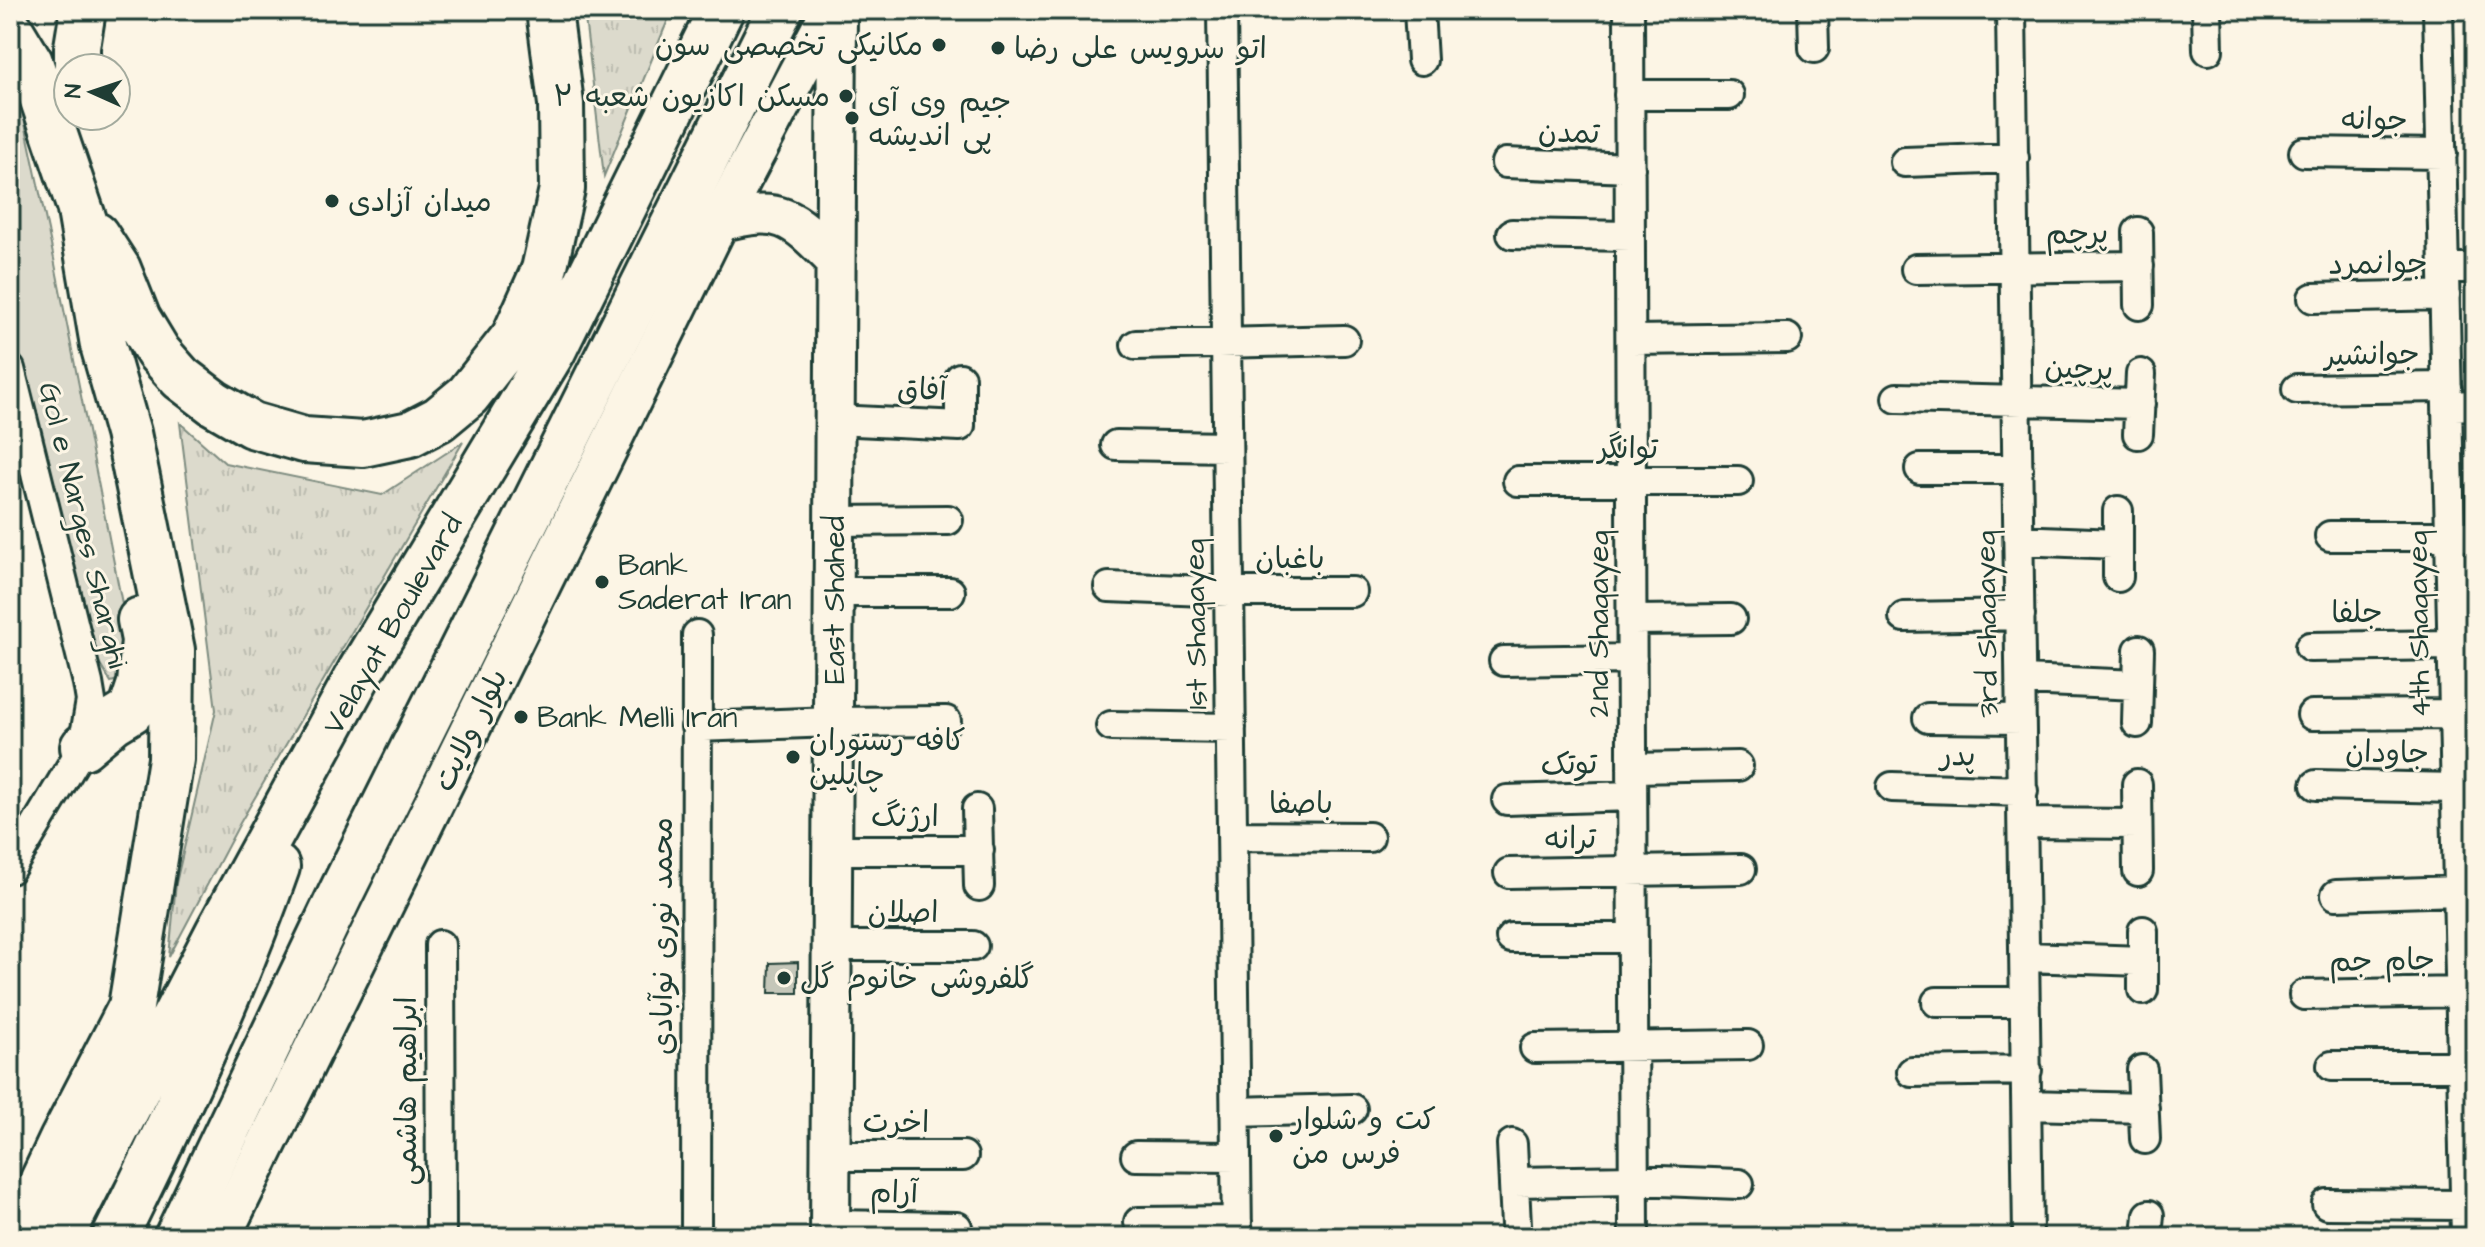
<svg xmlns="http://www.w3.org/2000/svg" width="2485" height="1247" font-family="'Architects Daughter','Playpen Sans Arabic',sans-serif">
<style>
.grass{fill:url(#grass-tufts);stroke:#7e8c80;stroke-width:2}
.green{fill:#dcdacc;stroke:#7e8c80;stroke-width:2}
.building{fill:#c5c7b9;stroke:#1f3d34;stroke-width:2}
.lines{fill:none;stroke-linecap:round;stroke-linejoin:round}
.street-casing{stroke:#1f3d34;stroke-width:34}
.secondary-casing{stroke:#1f3d34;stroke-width:44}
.primary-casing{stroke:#1f3d34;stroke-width:50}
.street{stroke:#fcf5e5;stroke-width:28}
.secondary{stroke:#fcf5e5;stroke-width:38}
.primary{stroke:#fcf5e5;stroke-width:44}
.poi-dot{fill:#1f3d34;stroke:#fcf5e5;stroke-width:3}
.labels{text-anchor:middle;stroke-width:6;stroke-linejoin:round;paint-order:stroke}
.poi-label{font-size:30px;fill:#1f3d34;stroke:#fcf5e5;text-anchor:start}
.street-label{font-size:30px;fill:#1f3d34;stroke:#fcf5e5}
</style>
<defs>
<pattern id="grass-tufts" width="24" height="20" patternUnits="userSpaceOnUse" patternTransform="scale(2)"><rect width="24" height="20" fill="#dcdacc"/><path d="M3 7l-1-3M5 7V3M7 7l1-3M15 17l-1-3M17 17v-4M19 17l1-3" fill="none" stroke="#bcbcb0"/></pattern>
</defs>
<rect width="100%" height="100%" fill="#fcf5e5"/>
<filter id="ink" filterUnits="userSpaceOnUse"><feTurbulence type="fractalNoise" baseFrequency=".0125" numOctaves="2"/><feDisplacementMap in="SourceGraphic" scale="16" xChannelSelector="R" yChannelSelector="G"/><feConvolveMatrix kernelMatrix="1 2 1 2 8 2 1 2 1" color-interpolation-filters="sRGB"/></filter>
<g filter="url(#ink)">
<path class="grass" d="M 584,10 L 672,10 L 604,176 Z
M 180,423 L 225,463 L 382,495 L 463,442 L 240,823 L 169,957 L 176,883 L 216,710 Z"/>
<path class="green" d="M 10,82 L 23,114 L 54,259 L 130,644 L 130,676 L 111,682 L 89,646 L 66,567 L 10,338 Z"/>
<path class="building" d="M 798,962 L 798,993 L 769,993 L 770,963 Z"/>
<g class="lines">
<defs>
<path id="street" d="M 1222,10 L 1237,1237
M 1419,10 L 1422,60
M 1629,10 L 1634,1237
M 1813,10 L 1814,48
M 2011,10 L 2028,1237
M 2207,10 L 2208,50
M 2438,10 L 2466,1237
M 1629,95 L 1729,95
M 2304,152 L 2442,154
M 1905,162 L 2014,158
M 1506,163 L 1630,168
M 2138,232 L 2139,305
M 1512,234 L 1630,236
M 2444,268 L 2475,268
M 1916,269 L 2139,266
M 2313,298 L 2445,295
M 1631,340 L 1787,338
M 1136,345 L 1344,340
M 10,369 L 88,683 L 91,701 L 83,747 L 10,869
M 2297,389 L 2447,387
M 1897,398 L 2140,404
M 2448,406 L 2475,405
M 835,420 L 960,426 L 960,378
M 2138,434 L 2141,374
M 1116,445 L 1227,447
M 1920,469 L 2018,469
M 1518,481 L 1738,481
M 834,521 L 948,520
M 2330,536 L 2475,536
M 2019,540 L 2118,544
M 2118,577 L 2118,511
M 1109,587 L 1229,592 L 1352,592
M 833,592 L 950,592
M 1904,617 L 2020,615
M 1632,620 L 1731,619
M 2310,647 L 2453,645
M 1504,661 L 1632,659
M 2021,680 L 2138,685
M 2312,715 L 2454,714
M 1928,718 L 2021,719
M 2137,723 L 2139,650
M 1111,726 L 1231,728
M 696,727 L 833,722 L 946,721
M 1632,768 L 1738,766
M 2137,784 L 2138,871
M 2316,785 L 2456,788
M 1892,787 L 2023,791
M 1507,800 L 1632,796
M 977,809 L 979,886
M 2023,823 L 2137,824
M 1232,836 L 1369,837
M 832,850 L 979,850
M 1509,873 L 1741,869
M 2336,895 L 2458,891
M 2143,931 L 2143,990
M 1511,938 L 1633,938
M 440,945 L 441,1237
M 832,946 L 973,946
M 2025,957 L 2143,961
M 2304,995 L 2461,992
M 1937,1002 L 2025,1002
M 1535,1048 L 1748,1045
M 2332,1066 L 2462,1066
M 2142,1070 L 2145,1139
M 1912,1072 L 2027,1070
M 2027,1105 L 2144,1108
M 1235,1112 L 1352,1109
M 1512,1144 L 1516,1225
M 830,1156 L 963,1156
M 1136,1156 L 1236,1157
M 1514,1182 L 1634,1180 L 1739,1184
M 2327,1204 L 2465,1205
M 1139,1222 L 1237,1221
M 830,1225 L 957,1227
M 696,1237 L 697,635
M 2147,1237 L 2149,1215"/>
<path id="secondary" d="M 719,222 C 781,205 792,217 835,260
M 221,1237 L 719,222 L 831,10
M 830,1237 L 837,10"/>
<path id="primary" d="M 10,29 L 30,62 L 89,235
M 77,68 L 77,47 L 83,10
M 96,235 L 118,269 L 138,319 L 158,352 L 181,378 L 214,403 L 252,425 L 304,440 L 363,444 L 410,434 L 439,419 L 468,395 L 514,337 L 544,270 L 562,189 L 561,104 L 549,10
M 83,747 L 113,722 L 131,711 L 140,684 L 144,640 L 140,620
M 16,1237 L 62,1140 L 131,1007 L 171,759 L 172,650 L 128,433 L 103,345 L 80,210
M 61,1237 L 218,932 L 361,670 L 553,351 L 721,10
M 115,1237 C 174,1117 233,994 277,867
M 177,1237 L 342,891 L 780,10"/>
</defs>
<use href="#street" class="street-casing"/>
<use href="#secondary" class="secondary-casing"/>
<use href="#primary" class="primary-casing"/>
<use href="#street" class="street"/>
<use href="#secondary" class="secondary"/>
<use href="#primary" class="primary"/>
</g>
</g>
<g class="poi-dot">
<circle cx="939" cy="45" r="8"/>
<circle cx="998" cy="48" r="8"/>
<circle cx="846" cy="96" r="8"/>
<circle cx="852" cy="118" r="8"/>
<circle cx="332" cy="201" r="8"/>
<circle cx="602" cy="582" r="8"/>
<circle cx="521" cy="717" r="8"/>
<circle cx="793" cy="757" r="8"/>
<circle cx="784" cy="978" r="8"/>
<circle cx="1276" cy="1136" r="8"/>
</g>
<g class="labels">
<g class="poi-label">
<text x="923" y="55" text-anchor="end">مکانیکی تخصصی سون</text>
<text x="1014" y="58">اتو سرویس علی رضا</text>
<text x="830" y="106" text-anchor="end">مسکن اکازیون شعبه ۲</text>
<text x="868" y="111">جیم وی آی<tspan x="868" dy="34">پی اندیشه</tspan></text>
<text x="348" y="211">میدان آزادی</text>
<text x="618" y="575">Bank<tspan x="618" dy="34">Saderat Iran</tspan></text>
<text x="537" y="727">Bank Melli Iran</text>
<text x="809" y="750">کافه رستوران<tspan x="809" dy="34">چاپلین</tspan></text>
<text x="800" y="988">گلفروشی خانوم گل</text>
<text x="1292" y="1129">کت و شلوار<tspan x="1292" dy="34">فرس من</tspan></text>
</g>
<g class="street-label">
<text transform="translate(2374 119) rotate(1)" y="10">جوانه</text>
<text transform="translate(1569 132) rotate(2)" y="10">تمدن</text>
<text transform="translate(2077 233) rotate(-1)" y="10">پرچم</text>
<text transform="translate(2378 263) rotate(-1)" y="10">جوانمرد</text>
<text transform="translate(2372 354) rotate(-1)" y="10">جوانشیر</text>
<text transform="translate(2079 368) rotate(2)" y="10">پرچین</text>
<text transform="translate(922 389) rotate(2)" y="10">آفاق</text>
<text x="1628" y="458">توانگر</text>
<text transform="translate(84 525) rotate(76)" y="10">Gol e Narges Sharghi</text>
<text x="1290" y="568">باغبان</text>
<text transform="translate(834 600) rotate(-90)" y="10">East Shahed</text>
<text transform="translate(2357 612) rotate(-1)" y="10">جلفا</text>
<text transform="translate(392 624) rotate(-60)" y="10">Velayat Boulevard</text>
<text transform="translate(1195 624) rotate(-91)" y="10">1st Shaqayeq</text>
<text transform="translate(1598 624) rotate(-90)" y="10">2nd Shaqayeq</text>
<text transform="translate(1986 624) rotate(-91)" y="10">3rd Shaqayeq</text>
<text transform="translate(2418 624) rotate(-91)" y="10">4th Shaqayeq</text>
<text transform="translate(470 730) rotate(-64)" y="10">بلوار ولایت</text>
<text transform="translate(2387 752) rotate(1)" y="10">جاودان</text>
<text transform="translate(1958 755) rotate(1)" y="10">پدر</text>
<text transform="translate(1569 764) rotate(-2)" y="10">توتک</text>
<text x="1301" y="813">باصفا</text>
<text x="905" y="826">ارژنگ</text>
<text transform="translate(1570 838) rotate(-1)" y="10">ترانه</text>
<text x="903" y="922">اصلان</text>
<text transform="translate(662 936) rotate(-90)" y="10">محمد نوری نوآبادی</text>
<text transform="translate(2382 960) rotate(-1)" y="10">جام جم</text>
<text transform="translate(406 1091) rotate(-90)" y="10">ابراهیم هاشمی</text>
<text x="896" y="1132">اخرت</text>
<text transform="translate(894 1192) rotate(1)" y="10">آرام</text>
</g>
</g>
<rect width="2485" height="1247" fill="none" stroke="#fcf5e5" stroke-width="40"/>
<rect x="20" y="20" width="2445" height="1207" fill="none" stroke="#1f3d34" stroke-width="3" filter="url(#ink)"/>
<g transform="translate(92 92) rotate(273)"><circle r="38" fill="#fcf5e5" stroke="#a4ab9e" stroke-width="2"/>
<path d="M0-6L14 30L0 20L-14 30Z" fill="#1f3d34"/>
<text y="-12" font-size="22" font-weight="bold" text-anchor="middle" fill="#1f3d34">N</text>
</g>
</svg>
